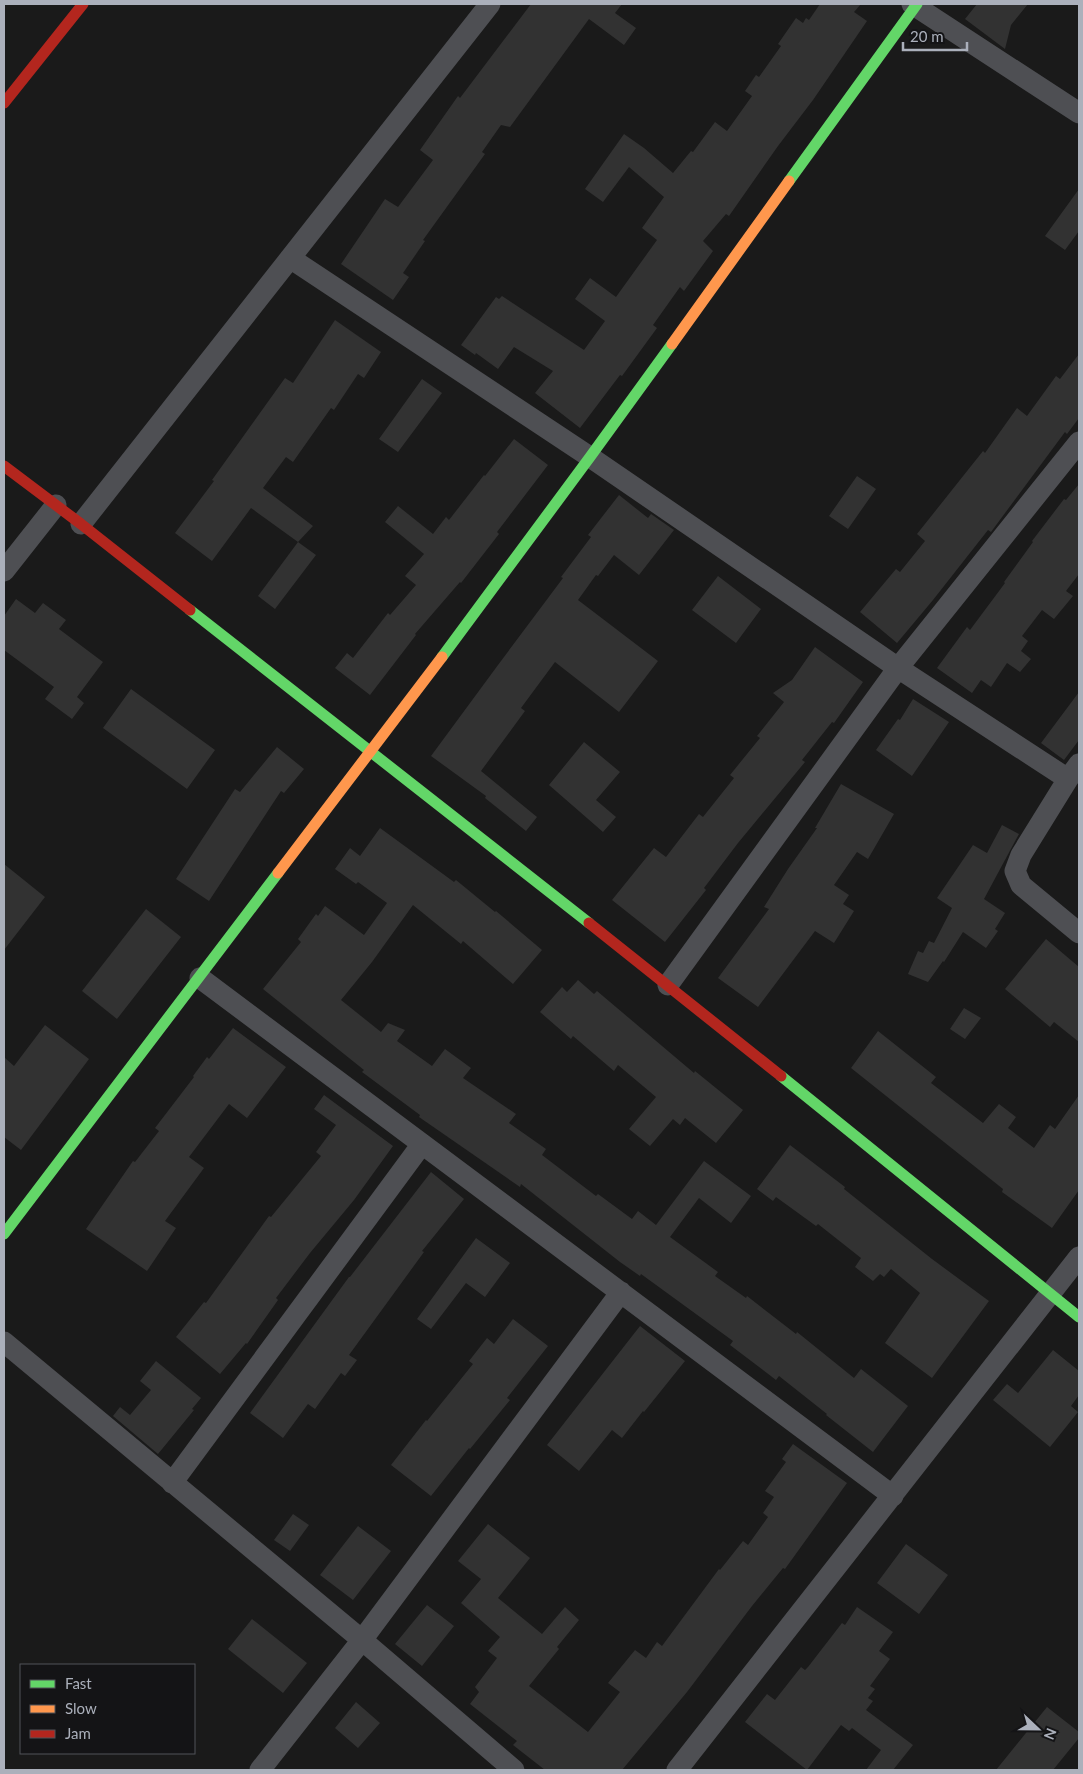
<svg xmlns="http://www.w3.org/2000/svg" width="1083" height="1774" font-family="Lato,sans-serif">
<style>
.building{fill:#323232}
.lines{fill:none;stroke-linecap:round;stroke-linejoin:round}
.street{stroke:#4e4f53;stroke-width:21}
.fast{stroke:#63d668;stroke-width:11}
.slow{stroke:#ff974d;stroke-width:11}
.jam{stroke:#b3261e;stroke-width:11}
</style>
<rect width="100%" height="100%" fill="#1a1a1a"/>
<path class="building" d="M 531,4 L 622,4 L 615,13 L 636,28 L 624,45 L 589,19 L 510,127 L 501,125 L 482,152 L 485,154 L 423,240 L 425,241 L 403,273 L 409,277 L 393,300 L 341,264 L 385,199 L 398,207 L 433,160 L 420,150 L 458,96 L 460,98 Z
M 820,4 L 861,4 L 854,12 L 867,21 L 813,100 L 778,146 L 729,216 L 726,214 L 703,241 L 713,251 L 684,291 L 680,287 L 653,325 L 657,328 L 622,376 L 620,375 L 580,428 L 535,393 L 553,371 L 514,347 L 498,369 L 476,353 L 475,355 L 461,345 L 496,297 L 499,299 L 502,296 L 584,350 L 605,321 L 575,299 L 590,278 L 616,297 L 657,240 L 642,228 L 664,197 L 629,167 L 603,202 L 585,189 L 624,134 L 644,148 L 673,173 L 691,151 L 693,152 L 715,122 L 727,131 L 752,96 L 745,91 L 756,75 L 759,77 L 781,46 L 778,44 L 796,18 L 803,23 L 806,18 L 809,20 Z
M 977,4 L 1028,4 L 1011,25 L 1005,49 L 965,19 Z
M 1079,189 L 1079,231 L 1065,250 L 1045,236 Z
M 335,320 L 381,352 L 364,378 L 358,374 L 334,410 L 331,408 L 293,462 L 286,457 L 263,488 L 313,526 L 298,542 L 251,508 L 212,561 L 175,533 L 214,481 L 212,480 L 285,378 L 293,383 Z
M 1079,354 L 1079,418 L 1067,434 L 1065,432 L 991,532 L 988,530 L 933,600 L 897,643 L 860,612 L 896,569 L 900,572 L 925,541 L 917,534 L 983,451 L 985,453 L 1017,408 L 1027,416 L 1056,376 L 1060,379 Z
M 422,379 L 442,393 L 398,452 L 379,439 Z
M 514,439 L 548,465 L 497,532 L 499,534 L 461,583 L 460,582 L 415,634 L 416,635 L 370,695 L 335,668 L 347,653 L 353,658 L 388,613 L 390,615 L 416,585 L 405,576 L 424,554 L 385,522 L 398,506 L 433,534 L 446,517 L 449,520 L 484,475 L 485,476 Z
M 857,476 L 876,489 L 848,529 L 829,516 Z
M 1079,484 L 1079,574 L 1066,591 L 1073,596 L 1054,619 L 1042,610 L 1022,636 L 1028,641 L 1021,651 L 1031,659 L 1020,672 L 1007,663 L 991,687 L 981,680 L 972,693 L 937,668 L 967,627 L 970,630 L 1005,583 L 1004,582 L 1033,542 L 1032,541 L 1064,499 L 1066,500 Z
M 619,495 L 648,518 L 651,514 L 674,530 L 639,575 L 614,555 L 598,576 L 596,575 L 578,600 L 658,661 L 619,712 L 555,662 L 521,708 L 525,711 L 481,771 L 537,817 L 526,831 L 485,798 L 486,796 L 431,756 L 498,665 L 563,578 L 561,577 L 591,537 L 588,535 Z
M 298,542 L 316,555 L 275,609 L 258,596 Z
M 718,576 L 761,609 L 736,643 L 692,610 Z
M 16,599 L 35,613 L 43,603 L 66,620 L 59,629 L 103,662 L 77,697 L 84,703 L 72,719 L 45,699 L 54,687 L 4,650 L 4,616 Z
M 815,647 L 863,682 L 834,723 L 832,722 L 802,760 L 805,762 L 738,843 L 704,888 L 706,890 L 665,942 L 612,900 L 654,848 L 666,857 L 699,814 L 703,817 L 734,778 L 730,775 L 760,738 L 757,736 L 784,702 L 773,693 L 792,680 Z
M 131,689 L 215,750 L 187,789 L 103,728 Z
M 1079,692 L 1079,740 L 1064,760 L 1041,743 Z
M 913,699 L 949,722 L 912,776 L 876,750 L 898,719 L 900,720 Z
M 584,742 L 620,772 L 596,800 L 616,817 L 603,832 L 549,785 Z
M 277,747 L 304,769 L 284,793 L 281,791 L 209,901 L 176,879 L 235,789 L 240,792 Z
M 841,784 L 894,814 L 868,859 L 857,852 L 834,885 L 849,895 L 843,904 L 854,911 L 834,943 L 815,931 L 758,1007 L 718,978 L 769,909 L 764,907 L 788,869 L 817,828 L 815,828 Z
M 1002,825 L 1019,834 L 984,899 L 1005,913 L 995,929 L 998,931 L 986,948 L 963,932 L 944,962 L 943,961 L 928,982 L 908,974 L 918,951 L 923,953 L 929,941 L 934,943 L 952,908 L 937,898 L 971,848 L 973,845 L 987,853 Z
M 380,828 L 454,882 L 456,880 L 495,912 L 496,911 L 542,950 L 513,984 L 463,941 L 461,944 L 413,905 L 372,962 L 341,1000 L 381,1032 L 388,1023 L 405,1030 L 397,1041 L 432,1066 L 445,1049 L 471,1068 L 463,1078 L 516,1114 L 509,1123 L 546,1149 L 542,1155 L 596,1196 L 598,1194 L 632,1219 L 638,1211 L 656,1225 L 704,1161 L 751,1196 L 731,1223 L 699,1198 L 670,1237 L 718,1272 L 715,1276 L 746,1298 L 747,1296 L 796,1334 L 797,1332 L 854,1378 L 861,1369 L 908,1406 L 873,1452 L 826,1415 L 827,1414 L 779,1376 L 776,1380 L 730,1345 L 733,1341 L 641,1274 L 640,1276 L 620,1262 L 521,1184 L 520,1187 L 419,1117 L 420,1115 L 362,1072 L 364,1070 L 263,989 L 301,942 L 298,939 L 316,914 L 318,916 L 325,906 L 364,935 L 387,903 L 358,882 L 356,884 L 335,869 L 350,848 L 360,856 Z
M 4,864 L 45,897 L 4,950 Z
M 146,909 L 181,937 L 117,1019 L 82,991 Z
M 1046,939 L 1079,967 L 1079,1042 L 1054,1022 L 1050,1027 L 1005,989 Z
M 578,980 L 594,994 L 597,991 L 694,1073 L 695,1071 L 743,1110 L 716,1143 L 685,1118 L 680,1125 L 673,1119 L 650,1146 L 629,1129 L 656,1097 L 618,1065 L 614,1071 L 573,1036 L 571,1039 L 540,1012 L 562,987 L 567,992 Z
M 964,1008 L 981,1018 L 965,1039 L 950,1029 Z
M 45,1025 L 89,1059 L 21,1150 L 4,1137 L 4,1057 L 14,1066 Z
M 233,1028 L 286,1067 L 247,1118 L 229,1104 L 189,1157 L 204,1168 L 165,1221 L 176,1228 L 147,1271 L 86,1229 L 133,1161 L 135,1162 L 159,1131 L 155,1128 L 194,1077 L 193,1076 L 207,1057 L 209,1059 Z
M 878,1031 L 936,1077 L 931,1083 L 983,1123 L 999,1104 L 1016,1117 L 1008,1128 L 1034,1148 L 1050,1125 L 1055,1129 L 1079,1095 L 1079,1190 L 1052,1228 L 1002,1192 L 1003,1189 L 851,1068 Z
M 324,1095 L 393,1146 L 354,1200 L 310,1253 L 276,1298 L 278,1300 L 247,1344 L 246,1343 L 220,1374 L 176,1337 L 204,1302 L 206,1303 L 269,1216 L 271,1217 L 321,1156 L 316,1152 L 336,1125 L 314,1109 Z
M 790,1145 L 845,1187 L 844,1189 L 932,1259 L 989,1301 L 932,1378 L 885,1343 L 920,1293 L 891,1269 L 884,1277 L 880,1274 L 873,1281 L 855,1267 L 861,1258 L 818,1224 L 816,1226 L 776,1197 L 773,1201 L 757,1189 Z
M 431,1172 L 464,1199 L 422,1251 L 424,1252 L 349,1355 L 357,1360 L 345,1376 L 341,1373 L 315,1409 L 308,1404 L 283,1438 L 250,1413 L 349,1277 L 350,1277 Z
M 476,1238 L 510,1263 L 485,1297 L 466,1283 L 431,1329 L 417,1319 Z
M 513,1319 L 548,1346 L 507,1398 L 510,1400 L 470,1449 L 469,1448 L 431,1496 L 391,1465 L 426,1420 L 427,1421 L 473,1364 L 469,1361 L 487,1338 L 494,1344 Z
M 640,1326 L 685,1361 L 644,1412 L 643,1411 L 622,1438 L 612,1430 L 579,1471 L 547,1445 Z
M 1053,1350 L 1079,1371 L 1079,1395 L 1071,1406 L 1078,1412 L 1050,1447 L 993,1400 L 1007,1384 L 1018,1393 Z
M 156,1361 L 201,1398 L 192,1409 L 194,1410 L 158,1454 L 113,1416 L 120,1407 L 130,1415 L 151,1390 L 140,1381 Z
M 793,1444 L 847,1483 L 785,1569 L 783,1568 L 752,1606 L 687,1692 L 622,1770 L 545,1770 L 513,1745 L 517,1741 L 470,1704 L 479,1692 L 475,1687 L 497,1658 L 488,1651 L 500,1637 L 461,1603 L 481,1579 L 458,1561 L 488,1524 L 530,1558 L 498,1598 L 542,1634 L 565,1607 L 579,1620 L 557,1647 L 559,1649 L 529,1686 L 588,1732 L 620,1692 L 608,1683 L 635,1650 L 646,1658 L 657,1642 L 662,1646 L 719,1569 L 720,1570 L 743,1541 L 748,1545 L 768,1517 L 763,1513 L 774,1497 L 765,1491 L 786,1462 L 782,1459 Z
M 293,1514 L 309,1525 L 290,1551 L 274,1540 Z
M 358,1526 L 391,1551 L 353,1600 L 320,1575 Z
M 906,1544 L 948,1575 L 919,1614 L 877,1583 Z
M 427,1605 L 454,1626 L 422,1666 L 395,1644 Z
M 857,1607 L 893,1632 L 879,1651 L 890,1659 L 870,1686 L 875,1689 L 868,1698 L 873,1701 L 866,1710 L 913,1745 L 893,1770 L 866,1770 L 881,1750 L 852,1728 L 849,1731 L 841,1725 L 807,1770 L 745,1722 L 767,1694 L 775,1700 L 801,1667 L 805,1670 L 808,1667 L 842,1623 L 845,1625 Z
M 252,1619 L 307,1663 L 283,1693 L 228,1649 Z
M 356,1702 L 380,1723 L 358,1748 L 335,1728 Z
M 1047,1707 L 1079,1732 L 1079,1738 L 1053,1770 L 996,1770 Z"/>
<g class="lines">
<path class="street" d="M 912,4 L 1079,113
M 290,258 L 590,457 L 898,668 L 1068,779
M 81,524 L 490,4
M 4,571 L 56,505
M 1079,764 L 1068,779 L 1021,855 L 1015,871 L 1021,885 L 1079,933
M 200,978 L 893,1496
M 668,985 L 898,668 L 1079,442
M 4,1342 L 362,1640 L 514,1770
M 172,1483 L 422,1144
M 260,1770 L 362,1640 L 621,1292
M 677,1770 L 1079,1257"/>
<path class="fast" d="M 789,181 L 917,4
M 190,610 L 589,923
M 442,657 L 590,457 L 672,344
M 781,1076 L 1079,1317
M 4,1234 L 278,873"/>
<path class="slow" d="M 672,344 L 789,181
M 278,873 L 442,657"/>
<path class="jam" d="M 4,103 L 83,4
M 4,466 L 81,524 L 190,610
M 589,923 L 781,1076"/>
</g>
<rect width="1083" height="1774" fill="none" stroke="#abb0bb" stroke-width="10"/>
<rect x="20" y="1664" width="175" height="90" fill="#141416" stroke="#505258"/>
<rect x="30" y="1680" width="25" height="8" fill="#63d668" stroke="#505258"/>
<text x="65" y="1689" font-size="15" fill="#abb0bb">Fast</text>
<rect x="30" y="1705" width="25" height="8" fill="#ff974d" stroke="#505258"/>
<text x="65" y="1714" font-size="15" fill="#abb0bb">Slow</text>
<rect x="30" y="1730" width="25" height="8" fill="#b3261e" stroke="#505258"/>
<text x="65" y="1739" font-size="15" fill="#abb0bb">Jam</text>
<g transform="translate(1038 1729) rotate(112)" stroke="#141416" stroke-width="4" paint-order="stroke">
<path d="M0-4L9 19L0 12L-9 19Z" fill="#abb0bb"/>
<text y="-8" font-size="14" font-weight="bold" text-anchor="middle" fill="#abb0bb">N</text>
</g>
<path d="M903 42v8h64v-8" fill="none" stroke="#abb0bb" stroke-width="2.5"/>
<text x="910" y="42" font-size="15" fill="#abb0bb" stroke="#141416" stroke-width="4" paint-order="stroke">20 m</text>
</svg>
